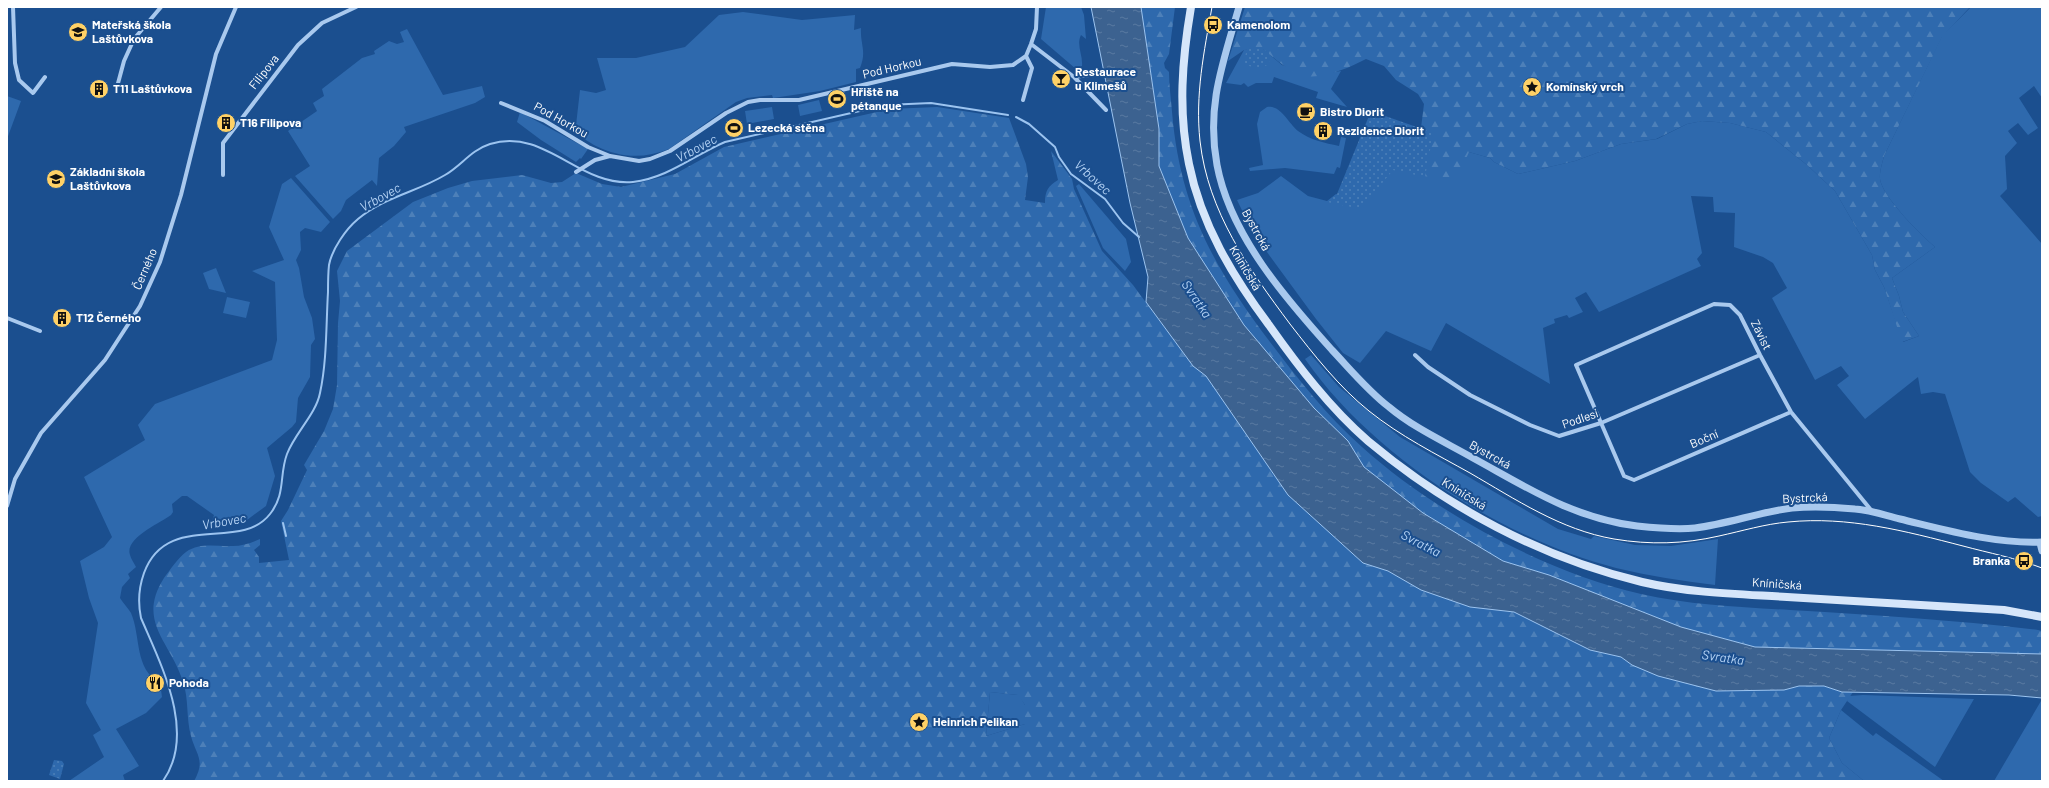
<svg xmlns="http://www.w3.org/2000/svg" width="2049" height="788" font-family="Barlow,sans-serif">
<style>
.green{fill:#2e69ad}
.forest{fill:url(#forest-firs);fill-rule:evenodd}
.park{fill:url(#park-dots)}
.water{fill:url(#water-ripples);stroke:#9cc4f0}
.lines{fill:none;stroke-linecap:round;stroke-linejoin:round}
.stream{stroke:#9cc4f0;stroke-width:2}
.minor{stroke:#a9c9ee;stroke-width:4}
.tertiary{stroke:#a9c9ee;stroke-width:7}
.secondary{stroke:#d6e6fa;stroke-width:8}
.tram{stroke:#fff;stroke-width:1}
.labels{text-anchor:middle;stroke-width:4;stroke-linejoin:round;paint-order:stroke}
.poi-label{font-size:12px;font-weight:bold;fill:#fff;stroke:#1b4f8f;text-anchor:start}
.street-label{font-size:12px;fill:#fff;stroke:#1b4f8f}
.water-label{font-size:13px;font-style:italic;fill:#b5d3f5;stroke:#1b4f8f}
</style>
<defs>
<pattern id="forest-firs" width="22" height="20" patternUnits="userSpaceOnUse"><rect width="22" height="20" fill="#2e69ad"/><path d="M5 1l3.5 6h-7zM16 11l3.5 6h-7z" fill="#4d80b9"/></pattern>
<pattern id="park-dots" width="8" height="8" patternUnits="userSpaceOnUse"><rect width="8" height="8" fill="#2e69ad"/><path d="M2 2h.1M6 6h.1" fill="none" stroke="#4d80b9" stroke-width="1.8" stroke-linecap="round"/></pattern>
<pattern id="water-ripples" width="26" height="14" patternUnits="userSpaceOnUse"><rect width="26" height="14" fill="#3c6290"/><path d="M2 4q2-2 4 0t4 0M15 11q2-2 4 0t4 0" fill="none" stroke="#597aa1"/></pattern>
</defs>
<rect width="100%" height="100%" fill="#1b4f8f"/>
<path class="green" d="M 1046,7 L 1081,7 L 1084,15 L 1086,39 L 1081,35 C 1076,45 1083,55 1082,66 L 1076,69 L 1041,39 Z
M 1971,7 L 2042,7 L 2042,98 L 2034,86 L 2019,98 L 2038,128 L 2028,135 L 2018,123 L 2008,131 L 2017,143 L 2005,156 L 2007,189 L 2000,196 L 2042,244 L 2042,516 L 2038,517 L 2015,497 L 2008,502 L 1981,483 L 1970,472 L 1945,394 L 1933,392 L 1921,394 L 1918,377 L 1865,419 L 1837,385 L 1849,376 L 1841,366 L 1815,380 L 1772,298 L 1787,288 L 1773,263 L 1763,257 L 1734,247 L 1735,213 L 1714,212 L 1713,197 L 1691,196 L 1702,253 L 1697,259 L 1701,266 L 1599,312 L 1586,292 L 1575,298 L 1583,312 L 1569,318 L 1567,315 L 1554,319 L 1555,323 L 1543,328 L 1550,384 L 1446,323 L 1431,351 L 1386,331 L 1360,363 L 1343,353 L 1316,319 L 1253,233 L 1237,200 L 1258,193 L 1281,176 L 1308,196 L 1327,201 L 1336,194 L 1346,197 L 1383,171 L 1469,152 L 1490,158 L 1494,162 L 1518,174 L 1575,161 L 1621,144 L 1657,139 L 1687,124 L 1702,121 L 1730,123 L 1766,132 L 1807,165 L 1835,191 L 1872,255 L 1875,270 L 1884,287 L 1903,342 L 1919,336 L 1903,312 L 1899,296 L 1892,278 L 1935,247 C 1920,234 1887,201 1881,183 C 1878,176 1882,164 1884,156 L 1942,36 Z
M 743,12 L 802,20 L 855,15 L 854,30 L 861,28 C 860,45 867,51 860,68 L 856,69 L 856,82 L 820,91 L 773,98 L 772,95 L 747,98 L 736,102 L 669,149 C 644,159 620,158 596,146 C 588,142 583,137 575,134 L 580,90 L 596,93 L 606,90 L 597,58 L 636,58 L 685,47 L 719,15 Z
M 407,29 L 443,95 L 482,86 L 485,97 L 475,103 L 404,127 L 406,132 L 394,146 L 379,158 L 377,186 L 372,180 L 346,200 L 341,211 L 333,219 L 295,176 L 310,166 L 288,131 L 317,111 L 313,103 L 324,96 L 322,89 L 362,58 L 375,54 L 374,51 L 389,41 L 397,44 L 404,42 L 400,32 Z
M 1263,49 L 1282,65 L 1314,75 L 1341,71 L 1331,89 L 1347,107 L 1316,98 L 1318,92 L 1274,77 L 1272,83 L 1256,83 L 1248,87 L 1244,83 L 1241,85 L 1226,83 L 1244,50 Z
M 7,96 L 21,101 L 7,139 Z
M 819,100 L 822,111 L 800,116 L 798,105 Z
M 772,107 L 774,119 L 747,124 L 745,111 Z
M 1267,107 C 1281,105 1288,123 1298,131 C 1310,140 1325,143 1339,146 L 1341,137 L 1346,138 L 1340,168 L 1337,167 L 1334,174 L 1285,168 L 1250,171 L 1249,168 L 1263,165 L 1257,124 L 1260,112 Z
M 520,112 L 588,149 L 581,159 L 580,158 L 576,162 L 541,140 L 517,122 Z
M 291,178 L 330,222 L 321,232 L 305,228 L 300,232 L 301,250 L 296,260 L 299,268 L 304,297 L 312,318 L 315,339 L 311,345 L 310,377 L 298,398 L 296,422 L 292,427 L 267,448 L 275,476 L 266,506 L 247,520 L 218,524 L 217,525 L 217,528 L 214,527 L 212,521 L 214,515 L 187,496 L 182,496 L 172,504 L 173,512 L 171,515 C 162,522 124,538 130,555 C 131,559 134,563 136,567 L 128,574 L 130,578 L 122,587 L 120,598 C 123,603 128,608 131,613 C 141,636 134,669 160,683 L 162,697 L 146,713 L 116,729 L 139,766 L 123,775 L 125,781 L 69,781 L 104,757 L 93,735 L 101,730 L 86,703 L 98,623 L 89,598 L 80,561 L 104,547 L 112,537 L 84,477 L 145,440 L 138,425 L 155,404 L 272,360 L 277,340 L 275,282 L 252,271 L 284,260 L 269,227 L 282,184 Z
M 1079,184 L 1126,239 L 1131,262 L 1125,271 L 1103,248 L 1076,186 Z
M 216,268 L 226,293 L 209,289 L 203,273 Z
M 227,297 L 250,302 L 246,318 L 223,313 Z
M 1311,355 L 1339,387 L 1400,437 L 1558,529 L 1591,539 L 1594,536 L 1635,545 L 1671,546 L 1718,539 L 1715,585 C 1682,581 1649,576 1616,568 C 1503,539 1372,456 1305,359 Z
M 990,692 L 1019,695 L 1025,705 L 1025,724 L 986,736 Z
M 1863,695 L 1974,699 L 1935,767 L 1847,701 L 1849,696 Z
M 2041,701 L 2042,781 L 1994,781 Z
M 1841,710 L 1873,736 L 1876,733 L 1944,781 L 1864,781 L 1842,763 L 1829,738 Z"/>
<path class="forest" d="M 1141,7 L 1175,7 L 1169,54 L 1164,63 L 1165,68 L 1169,72 C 1169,85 1171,99 1172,112 C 1180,207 1214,268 1270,342 C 1298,379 1327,416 1362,447 C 1434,512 1545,572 1641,594 C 1689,605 1740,607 1790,610 C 1873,615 1956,620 2038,630 L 2042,631 L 2042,654 L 1755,647 L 1681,627 L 1549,575 L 1503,561 L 1423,513 L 1364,467 L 1348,441 L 1314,408 L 1244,325 L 1188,238 L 1159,166 L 1159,129 Z
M 1245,7 L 1970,7 L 1942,37 L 1884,156 C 1882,164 1878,176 1881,183 C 1887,201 1920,234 1935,247 L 1892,278 L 1899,296 L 1903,312 L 1919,336 L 1902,342 L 1884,287 L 1875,270 L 1872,255 L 1835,191 L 1807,165 L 1766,132 L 1730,123 L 1702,121 L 1687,124 L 1656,139 L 1621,144 L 1575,161 L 1518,174 L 1494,162 L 1490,158 L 1469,152 L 1455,183 L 1394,169 L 1421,128 L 1424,104 L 1418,94 L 1396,80 L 1384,66 L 1366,59 C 1348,68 1319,82 1298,74 C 1285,68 1274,58 1263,49 L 1244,50 L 1228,61 Z
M 937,107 L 1009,118 L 1026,164 L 1028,177 L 1025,200 L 1045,203 C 1045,191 1048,186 1058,180 L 1051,151 L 1072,179 L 1074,189 L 1102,251 L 1133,285 L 1193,366 L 1206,376 L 1288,495 L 1363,563 L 1388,571 L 1421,590 L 1470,607 L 1514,612 L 1590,650 L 1621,657 L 1632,665 L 1716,691 L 1784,690 L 1799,686 L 1824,686 L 1842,692 L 1853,692 L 1841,710 L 1829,738 L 1842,763 L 1864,781 L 194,781 C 206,760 196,755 191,736 C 186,718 189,699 183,682 C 171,642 136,622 164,578 C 170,570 178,558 186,552 C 201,542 216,547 233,546 C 242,546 251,543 260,539 L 260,545 L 254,550 L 259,557 L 259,563 L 289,560 L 281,521 L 288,510 L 307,470 L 304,465 L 324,431 L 333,409 L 337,385 L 338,323 L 340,301 L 337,271 L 347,251 L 413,202 L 448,188 L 472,181 L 522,175 L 551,183 L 562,182 L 576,173 L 602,184 L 621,187 L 675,174 L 724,147 L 890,109 ZM 990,692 L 1018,695 L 1025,705 L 1025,724 L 986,736 Z"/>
<path class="park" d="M 1247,49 L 1263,49 L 1269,53 L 1270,60 L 1267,65 L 1259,69 L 1243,64 Z
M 1371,111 L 1428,131 L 1433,134 L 1425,177 L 1393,170 L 1361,209 L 1327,202 L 1337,194 Z
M 54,760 L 62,761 L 64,764 L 60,779 L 49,775 Z"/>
<path class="water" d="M 1091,7 L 1141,7 L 1159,129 L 1159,166 L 1188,238 L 1244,325 L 1314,408 L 1348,441 L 1364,467 L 1423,513 L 1503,561 L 1549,575 L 1681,627 L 1755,647 L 2042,654 L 2042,698 L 2009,695 L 1842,692 L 1824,686 L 1799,686 L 1784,690 L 1716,691 L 1658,676 L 1632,665 L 1621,657 L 1590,650 L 1514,612 L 1470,607 L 1421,590 L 1388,571 L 1363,563 L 1288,495 L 1206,376 L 1193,366 L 1146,302 L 1148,277 L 1130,203 Z"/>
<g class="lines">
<path class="stream" d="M 1016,117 L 1029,124 L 1055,147 L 1059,157 L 1071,174 L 1105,199 L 1123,223 L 1139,237
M 283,523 L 286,536
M 163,781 C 197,733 161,665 141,618 C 138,604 139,587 144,573 C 167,510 240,553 270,514 C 286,494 279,475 287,454 C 295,433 316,414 320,393 C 327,361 326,325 328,292 C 328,283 328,274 329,265 C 332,249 346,229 358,219 C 384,197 417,192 445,175 C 461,166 471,150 490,144 C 545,127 579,187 633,182 C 668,178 694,155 725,142 L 886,105 L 931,103 L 1008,115"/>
<path class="minor" d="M 13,7 L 15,63 L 19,80 L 33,93 L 45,77
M 1031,44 L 1074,77 L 1106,110
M 1074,77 L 1089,75
M 117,87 L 124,61 L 134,39 L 161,7
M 1023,100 L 1032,68 L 1026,56
M 501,103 L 545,121 L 588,147 L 610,156
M 576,172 L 595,160 L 610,156 L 639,161 L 650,159 L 670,151 L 726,113 L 748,102 L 760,100 L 799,100 L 952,64 L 990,67 L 1013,65 L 1026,56 L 1031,44 L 1036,29 L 1037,7
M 223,175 L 223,143 L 298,45 L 322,23 L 356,7
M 7,318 L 40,331
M 1415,355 L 1428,367 L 1470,395 L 1530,425 L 1559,436 L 1601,423 L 1760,355
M 1791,412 L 1634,480 L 1624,476 L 1576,365 L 1714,304 L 1730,305 L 1740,315 L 1760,355 L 1791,412 L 1871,510
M 7,506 L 15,479 L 41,433 L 105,360 L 140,306 L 160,262 L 181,195 L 216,54 L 236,7"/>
<path class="tertiary" d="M 1239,7 C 1223,63 1206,106 1217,165 C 1230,235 1286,299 1332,350 C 1350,369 1368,391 1389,407 C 1414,428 1445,442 1473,458 C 1528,488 1573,518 1637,526 C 1656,528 1677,530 1695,528 C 1728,524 1759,512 1792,508 C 1813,506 1834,507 1855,509 C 1871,510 1884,515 1900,519 C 1946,530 1994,544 2042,542
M 2040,543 L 2042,551"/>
<path class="secondary" d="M 1191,7 C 1182,60 1178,111 1189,164 C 1201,224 1233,277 1269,325 C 1298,366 1330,408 1368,441 C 1447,507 1541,558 1642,582 C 1689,593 1739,594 1787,597 C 1859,601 1931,606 2004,610 L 2042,617"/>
<path class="tram" d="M 1212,7 C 1204,52 1195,95 1200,141 C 1208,212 1249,269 1290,324 C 1314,355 1339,387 1369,411 C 1400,436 1436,454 1470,473 C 1515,499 1561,530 1614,539 C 1650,545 1684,544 1719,536 C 1742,531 1765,524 1788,522 C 1848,516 1905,531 1963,546 C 1989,553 2016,558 2042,568"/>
</g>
<defs>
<symbol id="bus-disc" viewBox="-11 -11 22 22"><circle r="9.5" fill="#ffd166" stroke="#1b4f8f"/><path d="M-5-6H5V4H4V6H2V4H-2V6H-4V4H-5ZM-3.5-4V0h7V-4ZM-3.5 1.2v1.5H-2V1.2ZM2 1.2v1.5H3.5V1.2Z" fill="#111"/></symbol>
<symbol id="school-disc" viewBox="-11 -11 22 22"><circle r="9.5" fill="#ffd166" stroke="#1b4f8f"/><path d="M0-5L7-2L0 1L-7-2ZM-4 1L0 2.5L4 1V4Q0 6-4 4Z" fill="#111"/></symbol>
<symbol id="bar-disc" viewBox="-11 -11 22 22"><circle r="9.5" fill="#ffd166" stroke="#1b4f8f"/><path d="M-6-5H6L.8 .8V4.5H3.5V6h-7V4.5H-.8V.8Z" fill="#111"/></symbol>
<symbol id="sight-disc" viewBox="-11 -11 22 22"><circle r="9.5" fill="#ffd166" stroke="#1b4f8f"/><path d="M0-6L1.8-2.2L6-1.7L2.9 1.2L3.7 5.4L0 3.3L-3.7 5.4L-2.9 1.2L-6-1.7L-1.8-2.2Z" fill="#111"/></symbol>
<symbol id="building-disc" viewBox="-11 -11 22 22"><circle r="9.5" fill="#ffd166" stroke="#1b4f8f"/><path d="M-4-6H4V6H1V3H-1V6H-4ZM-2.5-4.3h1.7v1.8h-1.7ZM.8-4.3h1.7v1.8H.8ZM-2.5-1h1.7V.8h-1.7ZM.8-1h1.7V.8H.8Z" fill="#111"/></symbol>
<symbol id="stadium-disc" viewBox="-11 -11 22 22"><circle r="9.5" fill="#ffd166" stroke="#1b4f8f"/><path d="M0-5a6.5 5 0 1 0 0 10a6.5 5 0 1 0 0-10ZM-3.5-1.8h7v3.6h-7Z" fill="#111"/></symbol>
<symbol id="cafe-disc" viewBox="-11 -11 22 22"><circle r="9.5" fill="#ffd166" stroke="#1b4f8f"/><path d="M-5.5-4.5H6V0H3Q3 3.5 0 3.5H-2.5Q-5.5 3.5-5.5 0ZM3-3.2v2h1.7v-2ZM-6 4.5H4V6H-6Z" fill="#111"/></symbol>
<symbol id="restaurant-disc" viewBox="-11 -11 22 22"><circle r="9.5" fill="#ffd166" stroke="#1b4f8f"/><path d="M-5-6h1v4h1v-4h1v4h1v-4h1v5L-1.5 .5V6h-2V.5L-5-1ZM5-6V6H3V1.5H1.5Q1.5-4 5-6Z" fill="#111"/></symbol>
</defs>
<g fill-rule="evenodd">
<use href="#bus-disc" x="1202" y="14" width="22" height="22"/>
<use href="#school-disc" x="67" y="21" width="22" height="22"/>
<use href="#bar-disc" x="1050" y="68" width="22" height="22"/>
<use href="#sight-disc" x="1521" y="76" width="22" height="22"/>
<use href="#building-disc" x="88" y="78" width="22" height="22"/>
<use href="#stadium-disc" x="826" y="88" width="22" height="22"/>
<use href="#cafe-disc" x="1295" y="101" width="22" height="22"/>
<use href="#building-disc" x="215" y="112" width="22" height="22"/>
<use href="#stadium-disc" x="723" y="117" width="22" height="22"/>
<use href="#building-disc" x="1312" y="120" width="22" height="22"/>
<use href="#school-disc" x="45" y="168" width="22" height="22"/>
<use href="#building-disc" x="51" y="307" width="22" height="22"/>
<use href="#bus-disc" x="2013" y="550" width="22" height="22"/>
<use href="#restaurant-disc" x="144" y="672" width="22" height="22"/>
<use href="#sight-disc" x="908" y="711" width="22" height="22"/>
</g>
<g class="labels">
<g class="poi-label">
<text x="92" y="29">Mateřská škola<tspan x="92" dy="14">Laštůvkova</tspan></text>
<text x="1227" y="29">Kamenolom</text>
<text x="1075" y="76">Restaurace<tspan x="1075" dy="14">u Klimešů</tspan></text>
<text x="1546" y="91">Komínský vrch</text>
<text x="113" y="93">T11 Laštůvkova</text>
<text x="851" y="96">Hřiště na<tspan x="851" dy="14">pétanque</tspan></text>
<text x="1320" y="116">Bistro Diorit</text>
<text x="240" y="127">T16 Filipova</text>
<text x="748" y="132">Lezecká stěna</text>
<text x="1337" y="135">Rezidence Diorit</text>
<text x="70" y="176">Základní škola<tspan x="70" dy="14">Laštůvkova</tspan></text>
<text x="76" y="322">T12 Černého</text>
<text x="2010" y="565" text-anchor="end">Branka</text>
<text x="169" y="687">Pohoda</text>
<text x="933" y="726">Heinrich Pelikan</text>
</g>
<g class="street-label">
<text transform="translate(892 68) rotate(-13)" y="4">Pod Horkou</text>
<text transform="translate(264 72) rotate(-52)" y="4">Filipova</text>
<text transform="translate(561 120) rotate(29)" y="4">Pod Horkou</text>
<text transform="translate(1256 230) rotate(61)" y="4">Bystrcká</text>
<text transform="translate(1245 268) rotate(59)" y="4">Kníničská</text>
<text transform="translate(145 269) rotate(-67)" y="4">Černého</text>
<text transform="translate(1761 335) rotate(64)" y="4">Závist</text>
<text transform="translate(1580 419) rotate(-19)" y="4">Podlesí</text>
<text transform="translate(1704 439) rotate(-23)" y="4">Boční</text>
<text transform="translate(1490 455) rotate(29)" y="4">Bystrcká</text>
<text transform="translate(1464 494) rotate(32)" y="4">Kníničská</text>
<text transform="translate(1805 498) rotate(-3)" y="4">Bystrcká</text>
<text transform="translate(1777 584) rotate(4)" y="4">Kníničská</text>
</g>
<g class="water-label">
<text transform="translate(696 148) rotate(-28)" y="5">Vrbovec</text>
<text transform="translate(1093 177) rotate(42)" y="5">Vrbovec</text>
<text transform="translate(380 197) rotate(-29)" y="5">Vrbovec</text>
<text transform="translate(1197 299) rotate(56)" y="5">Svratka</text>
<text transform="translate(224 521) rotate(-10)" y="5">Vrbovec</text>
<text transform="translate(1421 543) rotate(27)" y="5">Svratka</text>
<text transform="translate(1723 657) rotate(8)" y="5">Svratka</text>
</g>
</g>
<rect width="2049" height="788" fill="none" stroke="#ffffff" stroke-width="16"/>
</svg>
